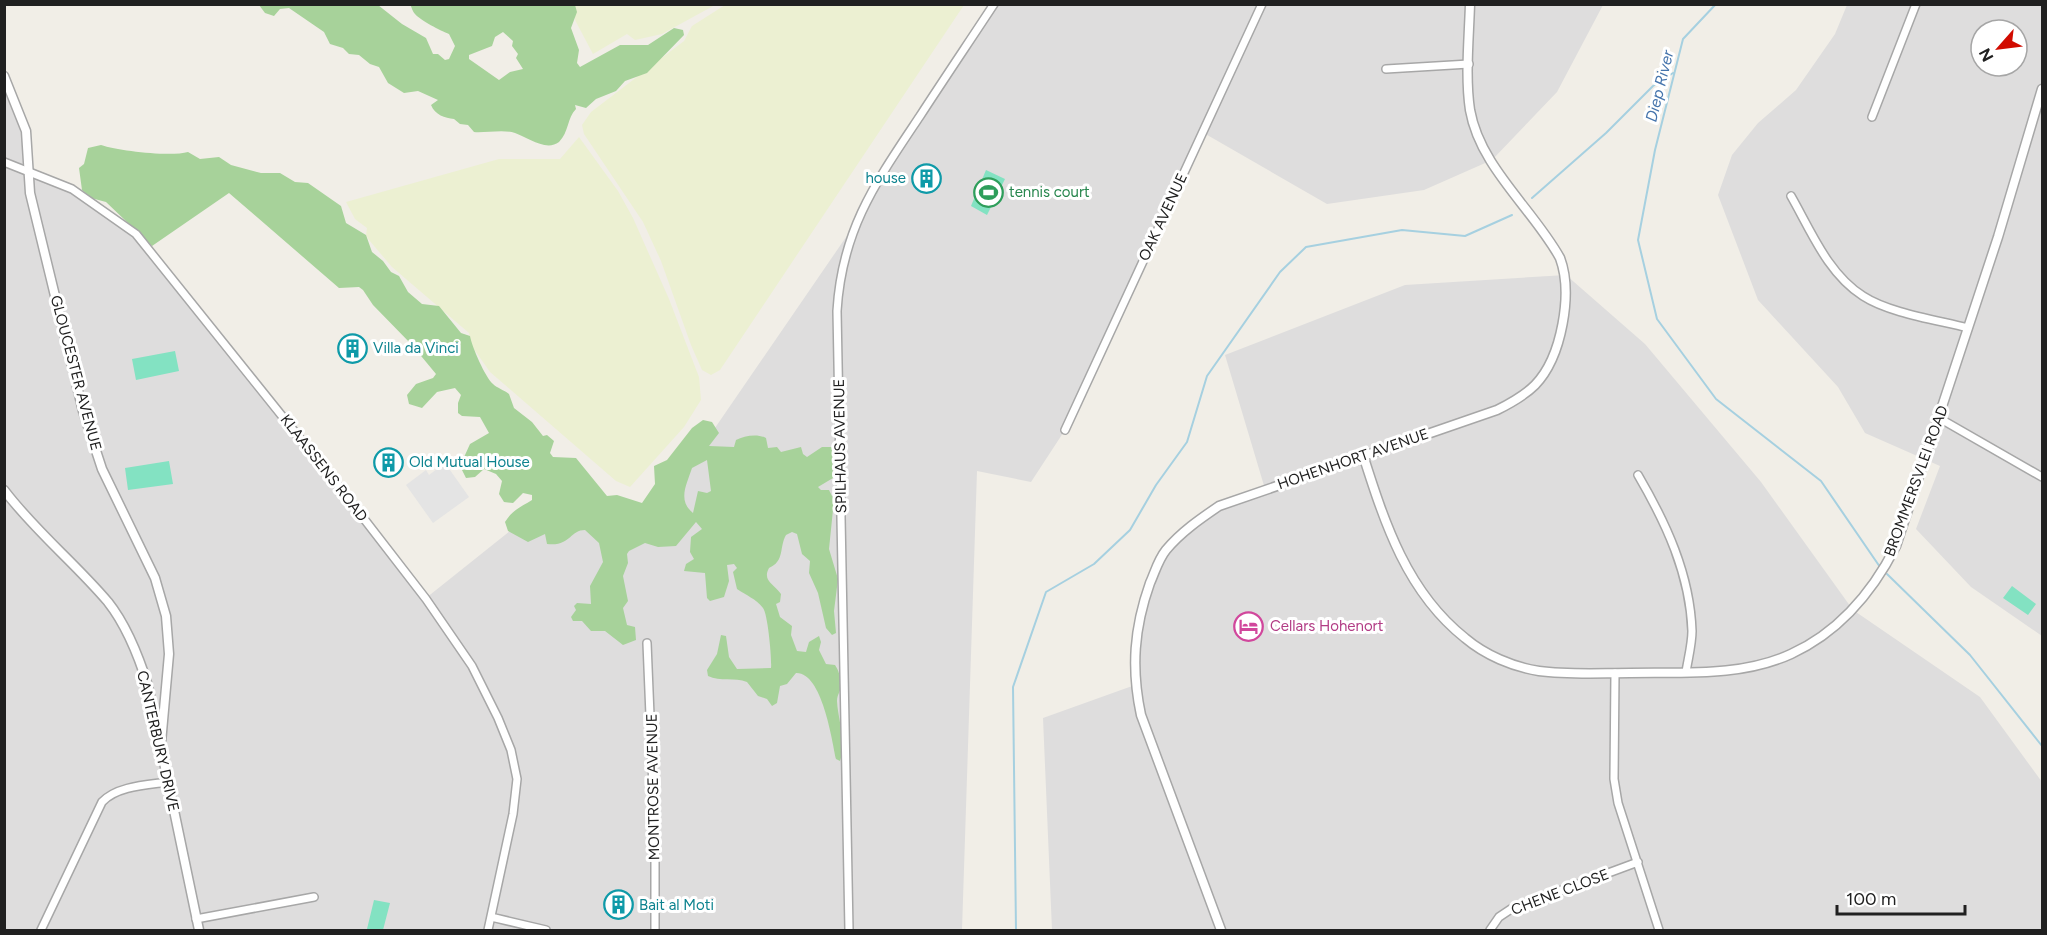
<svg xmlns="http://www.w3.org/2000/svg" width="2047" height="935" font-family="Figtree,sans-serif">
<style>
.residential{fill:#dedddd;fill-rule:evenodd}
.farmland{fill:#ecf0d2}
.forest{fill:#a7d29a;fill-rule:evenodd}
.pitch{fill:#83e2c2}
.parking{fill:#e4e4e4}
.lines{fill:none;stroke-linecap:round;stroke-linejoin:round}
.stream{stroke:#a6d0e0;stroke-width:2}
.minor-casing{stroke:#a7a7a7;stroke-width:10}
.tertiary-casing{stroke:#a7a7a7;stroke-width:11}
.minor{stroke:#fff;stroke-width:7}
.tertiary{stroke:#fff;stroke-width:8}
.labels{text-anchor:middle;stroke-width:6;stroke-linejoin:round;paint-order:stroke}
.culture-label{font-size:15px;fill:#0d838f;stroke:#fff;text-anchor:start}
.leisure-label{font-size:15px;fill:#27864d;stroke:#fff;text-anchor:start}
.street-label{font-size:15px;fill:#202020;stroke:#fff}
.hotel-label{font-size:15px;fill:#b23c85;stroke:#fff;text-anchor:start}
.water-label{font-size:16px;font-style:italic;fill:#4574ac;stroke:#fff}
</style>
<rect width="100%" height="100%" fill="#f1eee7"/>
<path class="residential" d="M 994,5 L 1603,5 L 1557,92 L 1492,160 L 1424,190 L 1327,204 L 1202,132 L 1065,430 L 1031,482 L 977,471 L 962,930 L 5,930 L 4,76 L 21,118 L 30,170 L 57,181 L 136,234 L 426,598 L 570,483 L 647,527 L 855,224 L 872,188 Z
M 1847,5 L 2042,5 L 2042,636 L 1971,587 L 1916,529 L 1940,466 L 1865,433 L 1838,387 L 1758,300 L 1718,195 L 1732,155 L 1758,123 L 1796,90 L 1835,34 ZM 1981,30 L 2017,30 L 2017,66 L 1981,66 Z
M 1566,275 L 1645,344 L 1761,482 L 1853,610 L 1980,697 L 2042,782 L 2042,930 L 1052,930 L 1043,718 L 1135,685 L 1136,631 L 1167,550 L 1219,506 L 1265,489 L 1225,355 L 1405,285 Z"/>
<path class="farmland" d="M 575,5 L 715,5 L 662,34 L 635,40 L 627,34 L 593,54 L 575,20 Z
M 725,5 L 964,5 L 720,370 L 711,375 L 702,370 L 691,345 L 661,261 L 643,222 L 584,134 L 582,125 L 591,112 L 684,41 L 692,26 Z
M 579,137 L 618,191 L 633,218 L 669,299 L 699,377 L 701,400 L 684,427 L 630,487 L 616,481 L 490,372 L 471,345 L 469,333 L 392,267 L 369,240 L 366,235 L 367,228 L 355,219 L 346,202 L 499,159 L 560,159 Z"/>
<path class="forest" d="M 259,5 L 378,5 L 402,24 L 426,38 L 433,54 L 438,54 L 445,60 L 449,59 L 455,46 L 449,34 C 441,31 420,20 415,14 C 412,11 412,7 410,5 L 575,5 L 577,12 L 571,28 L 579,50 L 577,63 L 580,67 L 620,45 L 648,45 L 674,28 L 683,30 L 684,35 L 647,73 L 625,81 L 616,91 L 596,99 L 586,108 L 575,105 L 576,109 C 567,118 569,132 559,142 C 546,152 527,137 515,133 C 504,129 485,133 474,132 L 468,125 L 460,124 L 454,119 C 445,118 435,115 431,105 L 438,100 L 418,91 L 404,93 L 388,83 L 379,67 L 370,64 L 359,55 L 349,54 L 343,48 L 330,44 L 324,32 L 289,8 L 280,9 L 274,16 L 265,13 ZM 503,32 L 513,41 L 512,46 L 518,54 L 516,58 L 523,69 L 510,72 L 499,80 L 469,59 L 469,55 L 492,46 L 495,37 Z
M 101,145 C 119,151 171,157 188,152 L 200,159 L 219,157 L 231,165 L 261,173 L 280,173 L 295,182 L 308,183 L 341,206 L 346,223 L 366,235 L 372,252 L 383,261 L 391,272 L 399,276 L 408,292 L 422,304 L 439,306 L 461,333 L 470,336 C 472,347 485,377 493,384 C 497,388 504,390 509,394 L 514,408 L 532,422 L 543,436 L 547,435 L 554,441 L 550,453 L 553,457 L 576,458 L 607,496 L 617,495 L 642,503 L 655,484 L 654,466 L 667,460 L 692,428 L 703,420 L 712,422 L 719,433 L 709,446 L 734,447 L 736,440 C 744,436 757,433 766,438 L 768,448 L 777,447 L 781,452 L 801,447 L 803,454 L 807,457 L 822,447 L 832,447 L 833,478 L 818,487 L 821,490 L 829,490 L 834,500 L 829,549 L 838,579 L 834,611 L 836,633 L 832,635 L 826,628 L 818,593 L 809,573 L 810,561 L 802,554 L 797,534 L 792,532 L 786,535 C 779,547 785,561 769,568 C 762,581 774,584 781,594 L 780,602 L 776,604 L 780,617 L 792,626 L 791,635 L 797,651 L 806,652 L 809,642 L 819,636 L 821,642 L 819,650 L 826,664 L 835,665 C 839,671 840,676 841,683 C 842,690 837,694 837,701 C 838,721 847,741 840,761 L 836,759 C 832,740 822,672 796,673 L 787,684 L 780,686 L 777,703 L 772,706 L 767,699 L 758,696 L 747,682 C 735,677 720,682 708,676 L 707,670 L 717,654 L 721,635 L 726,636 L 729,657 L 737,669 L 771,668 C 772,661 768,614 763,608 C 756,599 746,595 737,589 L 733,572 L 737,568 L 734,564 L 727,565 L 729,581 L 724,597 L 710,601 L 707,598 L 705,573 L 684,571 L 686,564 L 694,559 L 690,552 L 691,537 L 702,529 L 696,522 L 676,546 L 658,547 L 645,543 L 629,551 L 627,554 L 628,563 L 623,576 L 628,601 L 623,608 L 627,625 L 635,627 L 636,640 L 623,645 L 605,631 L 591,631 L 582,621 L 573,621 L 571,617 L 576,610 L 574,606 L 577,603 L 591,604 L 590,586 L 603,562 L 599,543 L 585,530 C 570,530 570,547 547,544 L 545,534 L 528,542 L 508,531 L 505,522 C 512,510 521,507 532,500 L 532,495 L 523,493 L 513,503 L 504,502 L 499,494 L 502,481 L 496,474 L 484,469 L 475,477 L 466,478 L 460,466 L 470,444 L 489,433 L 480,417 L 462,416 L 458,413 L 458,403 L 461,395 L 455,388 L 437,392 L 422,408 L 409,404 L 407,395 L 416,384 L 433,378 L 436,374 L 412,345 L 373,305 L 363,290 L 359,287 L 339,288 L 229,193 L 152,246 L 106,202 L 91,198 L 82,190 L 79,168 L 84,164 L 88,148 ZM 707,460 L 711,491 L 707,493 L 698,491 L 693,513 C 677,500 687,484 692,468 Z"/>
<path class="pitch" d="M 986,170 L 1005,179 L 987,215 L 971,206 Z
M 175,351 L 179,371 L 136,380 L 132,359 Z
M 169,461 L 173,484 L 128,490 L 125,468 Z
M 2012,586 L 2036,604 L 2028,615 L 2003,598 Z
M 374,900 L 390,903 L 383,930 L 367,929 Z"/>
<path class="parking" d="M 445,463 L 469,497 L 433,523 L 406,485 L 426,470 L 429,475 Z"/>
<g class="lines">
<path class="stream" d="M 1716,4 L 1683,39 L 1655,150 L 1638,240 L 1657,319 L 1716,399 L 1821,481 L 1880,567
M 1532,198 L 1606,133 L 1653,86 L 1673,73
M 1887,574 L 1970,655 L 2042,746
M 1016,930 L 1013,687 L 1046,592 L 1094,564 L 1130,530 L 1156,485 L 1187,442 L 1207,376 L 1280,272 L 1306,247 L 1402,230 L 1465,236 L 1512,215"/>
<defs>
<path id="minor" d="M 1386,69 L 1469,64
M 1872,117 L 1916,4
M 4,162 L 72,189 L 136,234 L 351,502 L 426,599 L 472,666 L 498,718 L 511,750 L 517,779 L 513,814 L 488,930
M 1791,196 C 1811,231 1828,274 1863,296 C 1889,313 1937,320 1968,328
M 1939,418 L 2042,477
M 1065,430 L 1262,4
M 1638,475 C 1666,523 1690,574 1692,631 C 1692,644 1688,659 1686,672
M 647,643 L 655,836 L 655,930
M 1615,673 L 1614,779 L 1618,803 L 1659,930
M 491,917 L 546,930
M 196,919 L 314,897
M 41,930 L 102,802 C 117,786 147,785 168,782
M 849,930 L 837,311 C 842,229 876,182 920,116 C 944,79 969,42 994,4
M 1490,930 L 1499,917 L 1511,909 L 1638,862"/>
<path id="tertiary" d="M 4,76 L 26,131 L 30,193 L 83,411 L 102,469 L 155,578 L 166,616 L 169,654 L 161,743
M 1363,455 C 1385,524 1407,592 1465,638 C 1485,655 1513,667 1539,671 C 1569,675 1600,673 1630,673 C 1683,672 1741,677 1791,654 C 1839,632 1872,593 1896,546 L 1998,237 L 2042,89
M 4,490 C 35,531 75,563 108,602 C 127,626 139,657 148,686 L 199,930
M 1221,930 L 1141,715 C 1131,668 1134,628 1150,583 C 1155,572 1158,560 1166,550 C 1181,532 1200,519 1219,506 L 1497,410 C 1511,403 1524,396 1535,385 C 1562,357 1573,293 1560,258 C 1533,209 1480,167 1470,110 C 1465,77 1469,38 1470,4"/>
</defs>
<use href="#minor" class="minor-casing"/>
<use href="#tertiary" class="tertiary-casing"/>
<use href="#minor" class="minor"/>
<use href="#tertiary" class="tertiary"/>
</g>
<defs>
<symbol id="building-ring" viewBox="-11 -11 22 22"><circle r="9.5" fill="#fff" stroke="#0f9aa8" stroke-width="1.5"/><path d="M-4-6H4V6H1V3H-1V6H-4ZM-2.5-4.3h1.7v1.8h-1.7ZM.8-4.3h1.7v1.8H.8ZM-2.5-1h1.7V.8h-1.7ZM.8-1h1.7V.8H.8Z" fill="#0f9aa8"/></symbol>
<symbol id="stadium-ring" viewBox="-11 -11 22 22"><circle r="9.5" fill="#fff" stroke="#2e9e5b" stroke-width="1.5"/><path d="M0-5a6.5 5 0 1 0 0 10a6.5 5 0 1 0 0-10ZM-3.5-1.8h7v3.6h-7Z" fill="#2e9e5b"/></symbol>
<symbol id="hotel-ring" viewBox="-11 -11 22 22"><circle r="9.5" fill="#fff" stroke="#d1479c" stroke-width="1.5"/><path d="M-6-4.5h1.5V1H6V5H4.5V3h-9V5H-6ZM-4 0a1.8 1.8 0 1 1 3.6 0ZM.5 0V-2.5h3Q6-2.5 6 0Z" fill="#d1479c"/></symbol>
</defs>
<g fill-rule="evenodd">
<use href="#building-ring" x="910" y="162" width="33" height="33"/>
<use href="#stadium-ring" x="972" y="176" width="33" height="33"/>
<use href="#building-ring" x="336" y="332" width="33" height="33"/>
<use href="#building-ring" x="372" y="446" width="33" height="33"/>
<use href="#hotel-ring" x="1232" y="610" width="33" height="33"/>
<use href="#building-ring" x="602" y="888" width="33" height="33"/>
</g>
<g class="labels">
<g class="culture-label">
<text x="906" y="183" text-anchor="end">house</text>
<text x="373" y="353">Villa da Vinci</text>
<text x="409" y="467">Old Mutual House</text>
<text x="639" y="910">Bait al Moti</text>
</g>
<g class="leisure-label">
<text x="1009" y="197">tennis court</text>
</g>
<g class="street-label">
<text transform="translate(1163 217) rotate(-65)" y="5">OAK AVENUE</text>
<text transform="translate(76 373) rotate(75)" y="5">GLOUCESTER AVENUE</text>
<text transform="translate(840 446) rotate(-91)" y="5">SPILHAUS AVENUE</text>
<text transform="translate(1353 459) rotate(-19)" y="5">HOHENHORT AVENUE</text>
<text transform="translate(324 468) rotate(52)" y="5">KLAASSENS ROAD</text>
<text transform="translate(1916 481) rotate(-70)" y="5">BROMMERSVLEI ROAD</text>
<text transform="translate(158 741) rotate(77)" y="5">CANTERBURY DRIVE</text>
<text transform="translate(653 787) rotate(-91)" y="5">MONTROSE AVENUE</text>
<text transform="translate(1560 892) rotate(-21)" y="5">CHENE CLOSE</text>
</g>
<g class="hotel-label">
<text x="1270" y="631">Cellars Hohenort</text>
</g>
<g class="water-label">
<text transform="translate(1659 86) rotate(-76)" y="6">Diep River</text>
</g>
</g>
<rect width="2047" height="935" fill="none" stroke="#202020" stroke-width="12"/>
<g transform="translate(1999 48) rotate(242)"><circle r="28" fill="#ffffff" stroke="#a6a6a6" stroke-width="1.5"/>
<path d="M0-4.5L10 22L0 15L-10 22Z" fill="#d10b00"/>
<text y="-9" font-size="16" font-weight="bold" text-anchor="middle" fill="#202020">N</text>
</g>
<path d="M1837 905v9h128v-9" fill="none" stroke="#202020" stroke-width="3"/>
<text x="1846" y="905" font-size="18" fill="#202020" stroke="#ffffff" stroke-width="4.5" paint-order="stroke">100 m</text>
</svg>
